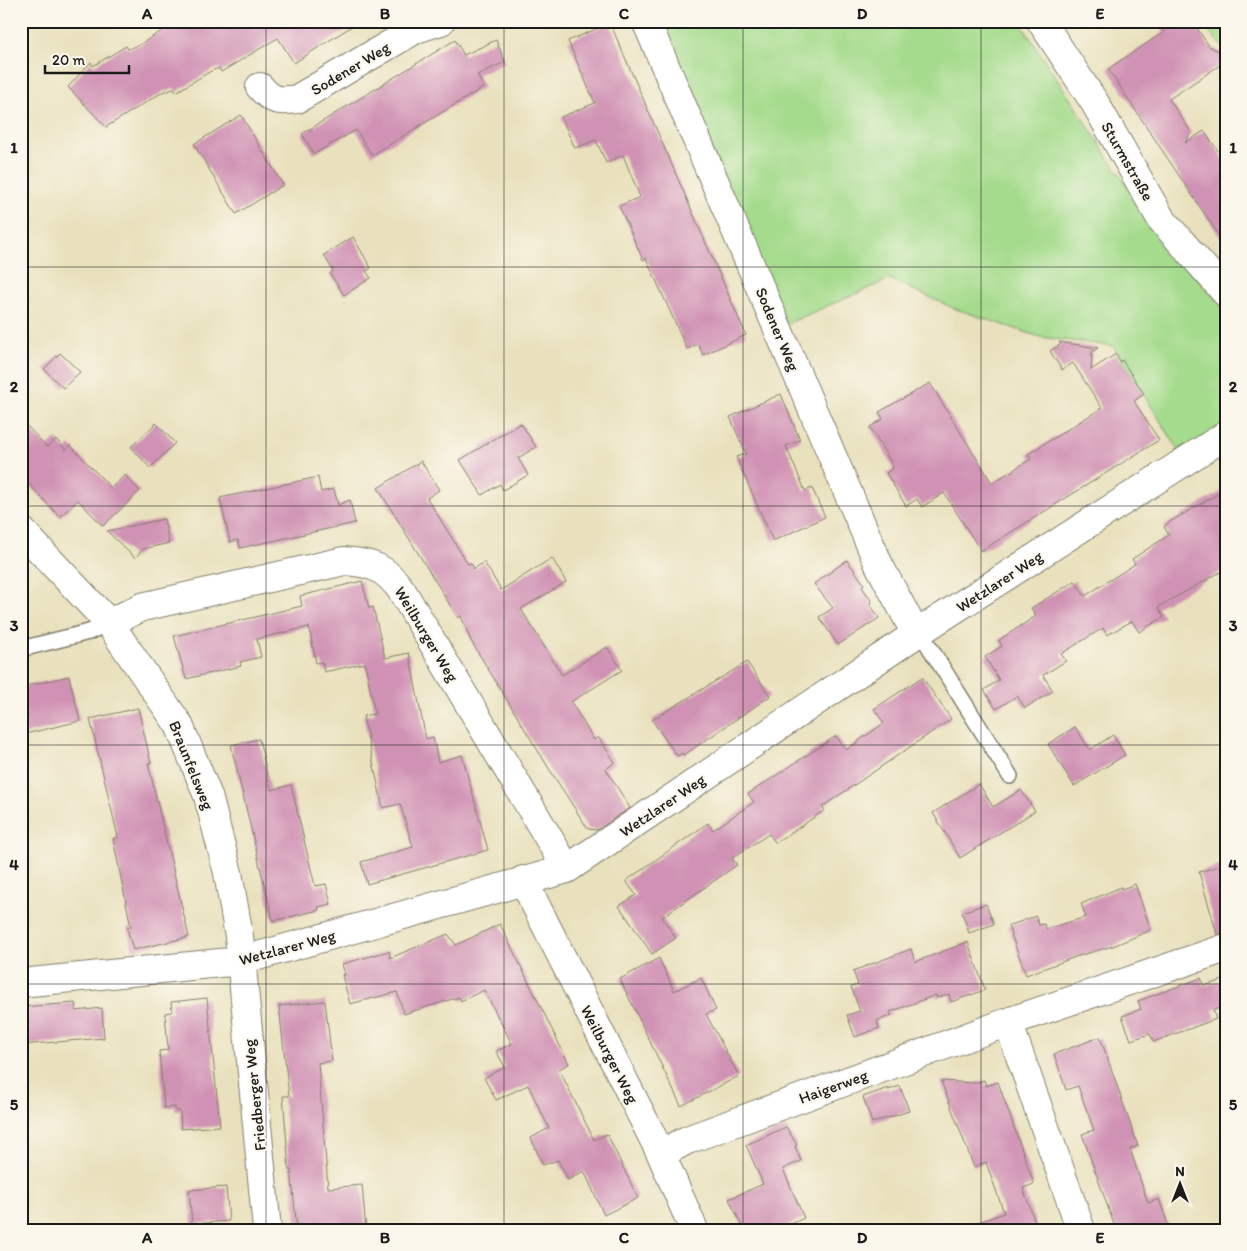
<svg xmlns="http://www.w3.org/2000/svg" width="1247" height="1251" font-family="Itim,sans-serif">
<style>
.green{fill:#a4db8c;stroke:#607c54}
.building{fill:#d092b4}
.lines{fill:none;stroke-linecap:round;stroke-linejoin:round}
.lane-casing{stroke:#827e6c;stroke-width:18}
.street-casing{stroke:#827e6c;stroke-width:30}
.lane{stroke:#fff;stroke-width:15}
.street{stroke:#fff;stroke-width:28}
.grid{fill:none;stroke:#1c1c1c;stroke-width:1;stroke-opacity:0.55}
.labels{text-anchor:middle;stroke-width:4;stroke-linejoin:round;paint-order:stroke}
.street-label{font-size:16px;fill:#1c1c1c;stroke:#fbf7ec}
.neatline{fill:none;stroke:#1c1c1c;stroke-width:2}
.grid-label{font-size:16px;text-anchor:middle;font-weight:bold;fill:#1c1c1c}
</style>
<rect width="100%" height="100%" fill="#fbf7ec"/>
<filter id="ink" filterUnits="userSpaceOnUse"><feTurbulence type="fractalNoise" baseFrequency=".02" numOctaves="2"/><feDisplacementMap in="SourceGraphic" scale="10" xChannelSelector="R" yChannelSelector="G"/><feConvolveMatrix kernelMatrix="1 2 1 2 8 2 1 2 1" color-interpolation-filters="sRGB"/></filter>
<filter id="wash" filterUnits="userSpaceOnUse"><feTurbulence type="fractalNoise" baseFrequency=".0096" numOctaves="4" result="noise"/><feDisplacementMap in="SourceGraphic" scale="20" xChannelSelector="R" yChannelSelector="G"/><feGaussianBlur stdDeviation="1.12" result="paint"/><feColorMatrix in="noise" values="0 0 0 0 0 0 0 0 0 0 0 0 0 0 0 0 0 1.4 0 .05"/><feComposite in="paint" operator="in"/></filter>
<g filter="url(#wash)">
<rect width="100%" height="100%" fill="#e9e1bd"/>
<path class="green" d="M 657,21 L 1019,21 L 1156,230 L 1226,311 L 1226,424 L 1180,452 L 1113,346 L 1040,337 L 953,308 L 890,279 L 786,324 Z
M 1200,21 L 1226,21 L 1226,51 Z"/>
<g id="blocks">
<path class="building" d="M 178,21 L 360,21 L 294,63 L 278,38 L 221,72 L 219,68 L 211,71 L 176,92 L 174,88 L 167,92 L 166,90 L 106,127 L 68,87 L 91,62 L 93,66 L 126,46 L 128,49 L 139,45 Z
M 1156,21 L 1192,21 L 1209,46 L 1226,55 L 1226,61 L 1169,99 L 1191,132 L 1185,143 L 1204,131 L 1226,162 L 1226,246 L 1108,69 L 1164,32 Z
M 610,23 L 746,335 L 703,355 L 698,344 L 687,349 L 646,258 L 643,260 L 619,206 L 640,197 L 623,155 L 606,163 L 596,140 L 575,148 L 561,117 L 595,103 L 568,41 Z
M 455,40 L 464,55 L 496,40 L 505,62 L 477,75 L 484,87 L 372,155 L 356,130 L 314,154 L 302,134 Z
M 241,115 L 283,185 L 236,214 L 194,144 Z
M 353,237 L 371,268 L 366,271 L 371,278 L 344,295 L 330,274 L 333,271 L 324,255 Z
M 1059,342 L 1098,348 L 1092,352 L 1091,370 L 1116,354 L 1120,362 L 1122,360 L 1144,394 L 1134,401 L 1159,440 L 981,551 L 944,493 L 922,507 L 917,499 L 906,506 L 886,473 L 893,469 L 891,463 L 870,427 L 883,419 L 879,412 L 930,383 L 992,483 L 1031,459 L 1028,454 L 1102,408 L 1073,363 L 1062,370 L 1050,351 L 1061,344 Z
M 60,353 L 80,372 L 63,388 L 44,369 Z
M 781,394 L 800,440 L 786,446 L 805,491 L 812,488 L 825,517 L 773,541 L 736,457 L 746,454 L 730,417 Z
M 21,420 L 47,447 L 56,439 L 66,450 L 70,445 L 111,488 L 125,475 L 140,491 L 103,526 L 78,500 L 60,517 L 21,476 Z
M 156,423 L 175,443 L 150,468 L 131,447 Z
M 521,423 L 536,447 L 518,458 L 528,475 L 503,490 L 500,484 L 482,495 L 460,460 Z
M 421,461 L 439,490 L 427,498 L 468,564 L 471,563 L 474,569 L 484,562 L 501,590 L 552,558 L 566,582 L 521,609 L 562,675 L 607,647 L 622,670 L 571,702 L 594,740 L 598,737 L 615,762 L 606,769 L 630,808 L 597,830 L 588,829 L 548,767 L 471,641 L 461,616 L 458,618 L 378,488 Z
M 318,477 L 321,492 L 334,489 L 338,505 L 350,500 L 355,523 L 240,548 L 238,540 L 230,542 L 220,498 Z
M 1226,489 L 1226,569 L 1158,607 L 1164,617 L 1139,632 L 1132,621 L 1107,635 L 1103,628 L 1061,654 L 1066,661 L 1043,675 L 1053,691 L 1025,708 L 1017,696 L 996,709 L 984,690 L 999,680 L 985,657 L 1002,646 L 999,640 L 1036,616 L 1031,608 L 1075,581 L 1085,596 L 1135,564 L 1132,559 L 1169,535 L 1164,527 L 1168,523 Z
M 164,519 L 169,543 L 143,549 L 135,558 L 107,531 Z
M 847,560 L 864,584 L 862,587 L 871,600 L 870,604 L 879,618 L 838,645 L 819,617 L 833,608 L 814,584 Z
M 362,581 L 369,608 L 373,607 L 385,658 L 409,653 L 426,739 L 433,737 L 438,762 L 462,755 L 488,850 L 367,884 L 361,862 L 413,847 L 400,804 L 383,808 L 363,716 L 375,714 L 365,663 L 324,672 L 322,662 L 316,663 L 309,627 L 257,639 L 261,657 L 240,662 L 241,666 L 186,679 L 174,636 L 302,606 L 300,596 Z
M 747,662 L 770,696 L 684,755 L 683,753 L 677,756 L 652,720 Z
M 69,676 L 80,721 L 21,735 L 21,687 Z
M 922,677 L 951,719 L 822,807 L 825,810 L 776,843 L 769,834 L 732,858 L 737,865 L 662,917 L 676,938 L 652,954 L 619,906 L 636,895 L 626,881 L 708,823 L 713,830 L 754,802 L 748,794 L 836,736 L 846,750 L 884,723 L 874,709 Z
M 138,708 L 151,763 L 148,763 L 189,937 L 133,950 L 127,928 L 131,927 L 113,839 L 118,837 L 90,719 Z
M 1075,727 L 1090,750 L 1113,735 L 1125,755 L 1074,786 L 1048,744 Z
M 259,739 L 271,790 L 291,785 L 315,886 L 326,884 L 331,904 L 318,907 L 319,910 L 273,921 L 231,745 Z
M 979,784 L 993,807 L 1021,790 L 1035,811 L 960,858 L 933,813 Z
M 1226,864 L 1226,933 L 1217,934 L 1199,872 Z
M 1135,884 L 1151,930 L 1113,946 L 1078,956 L 1026,975 L 1008,926 L 1036,916 L 1039,925 L 1044,924 L 1046,929 L 1086,917 L 1081,904 L 1121,887 L 1122,889 Z
M 986,904 L 994,924 L 969,933 L 962,912 Z
M 500,924 L 569,1064 L 559,1069 L 594,1140 L 607,1134 L 638,1198 L 604,1215 L 584,1171 L 568,1180 L 558,1160 L 543,1165 L 531,1138 L 549,1128 L 528,1085 L 496,1100 L 484,1078 L 505,1067 L 496,1051 L 512,1044 L 484,990 L 461,1001 L 459,997 L 404,1014 L 397,992 L 350,1004 L 342,975 L 345,975 L 342,964 L 389,951 L 390,958 L 448,934 L 456,945 Z
M 968,942 L 985,990 L 951,1002 L 949,994 L 937,998 L 936,995 L 890,1012 L 892,1015 L 877,1021 L 879,1028 L 855,1037 L 847,1015 L 860,1011 L 851,987 L 858,985 L 853,971 L 911,949 L 915,962 Z
M 659,958 L 674,991 L 701,978 L 716,1010 L 706,1014 L 739,1076 L 681,1106 L 620,979 Z
M 1201,978 L 1204,986 L 1226,979 L 1226,1006 L 1213,1010 L 1216,1019 L 1153,1042 L 1150,1034 L 1131,1040 L 1122,1016 L 1141,1009 L 1138,1001 Z
M 207,998 L 220,1126 L 181,1129 L 180,1111 L 175,1111 L 175,1107 L 164,1108 L 159,1051 L 168,1050 L 165,1013 L 172,1012 L 171,1002 Z
M 325,1001 L 332,1061 L 318,1063 L 328,1188 L 362,1185 L 366,1230 L 297,1230 L 291,1170 L 289,1170 L 283,1096 L 289,1096 L 279,1006 Z
M 75,1003 L 76,1011 L 102,1008 L 104,1038 L 21,1045 L 21,1007 Z
M 1100,1037 L 1138,1146 L 1130,1149 L 1148,1203 L 1159,1199 L 1170,1230 L 1116,1230 L 1082,1134 L 1094,1130 L 1078,1086 L 1066,1090 L 1054,1054 Z
M 984,1080 L 986,1086 L 998,1082 L 1034,1184 L 1023,1188 L 1038,1230 L 966,1230 L 965,1227 L 1004,1213 L 986,1162 L 974,1167 L 941,1081 L 975,1083 Z
M 900,1086 L 909,1111 L 872,1123 L 863,1097 L 888,1088 L 888,1090 Z
M 786,1127 L 797,1145 L 795,1146 L 801,1161 L 783,1169 L 804,1218 L 778,1230 L 744,1230 L 729,1199 L 763,1184 L 746,1145 Z
M 226,1187 L 229,1221 L 192,1224 L 189,1190 Z"/>
</g>
</g>
<g filter="url(#ink)">
<use href="#blocks" fill-opacity="0" stroke="#827e6c" stroke-width="1"/>
<g class="lines">
<defs>
<path id="lane" d="M 920,632 L 1010,776
M 21,649 L 89,632 L 109,623"/>
<path id="street" d="M 646,21 L 879,565 L 916,634
M 1041,21 L 1095,103 L 1161,219 L 1226,293
M 260,87 C 272,101 279,102 297,99 L 416,29 L 441,21
M 21,530 L 109,623 L 179,725 L 208,796 L 228,873 L 239,936 L 267,1230
M 109,623 L 142,607 L 344,561 C 372,563 385,567 402,591 L 567,869
M 523,880 L 661,1154 L 694,1230
M 21,983 L 240,961 L 567,869 L 916,634 L 1226,435
M 1008,1022 L 1081,1230
M 661,1154 L 687,1140 L 1008,1022 L 1226,948"/>
</defs>
<use href="#lane" class="lane-casing"/>
<use href="#street" class="street-casing"/>
<use href="#lane" class="lane"/>
<use href="#street" class="street"/>
</g>
</g>
<path class="grid" d="M 266,21 L 266,1230M 504,21 L 504,1230M 743,21 L 743,1230M 981,21 L 981,1230M 21,267 L 1226,267M 21,506 L 1226,506M 21,745 L 1226,745M 21,984 L 1226,984"/>
<g class="labels">
<g class="street-label">
<text transform="translate(350 68) rotate(-31)" y="6">Sodener Weg</text>
<text transform="translate(1128 161) rotate(60)" y="6">Sturmstraße</text>
<text transform="translate(778 329) rotate(67)" y="6">Sodener Weg</text>
<text transform="translate(999 581) rotate(-33)" y="6">Wetzlarer Weg</text>
<text transform="translate(427 634) rotate(59)" y="6">Weilburger Weg</text>
<text transform="translate(192 765) rotate(68)" y="6">Braunfelsweg</text>
<text transform="translate(662 805) rotate(-34)" y="6">Wetzlarer Weg</text>
<text transform="translate(287 947) rotate(-15)" y="6">Wetzlarer Weg</text>
<text transform="translate(610 1054) rotate(63)" y="6">Weilburger Weg</text>
<text transform="translate(833 1086) rotate(-20)" y="6">Haigerweg</text>
<text transform="translate(254 1095) rotate(-96)" y="6">Friedberger Weg</text>
</g>
</g>
<rect width="1247" height="1251" fill="none" stroke="#fbf7ec" stroke-width="55"/>
<g transform="translate(1180 1184)" stroke="#fbf7ec" stroke-width="4" paint-order="stroke">
<path d="M0-4L9 19L0 12L-9 19Z" fill="#1c1c1c"/>
<text y="-8" font-size="14" font-weight="bold" text-anchor="middle" fill="#1c1c1c">N</text>
</g>
<path d="M45 65v8h84v-8" fill="none" stroke="#1c1c1c" stroke-width="2.5"/>
<text x="52" y="65" font-size="15" fill="#1c1c1c" stroke="#fbf7ec" stroke-width="4" paint-order="stroke">20 m</text>
<rect x="28" y="28" width="1192" height="1196" class="neatline"/>
<g class="grid-label">
<text x="147" y="19">A</text>
<text x="385" y="19">B</text>
<text x="624" y="19">C</text>
<text x="862" y="19">D</text>
<text x="1100" y="19">E</text>
<text x="14" y="153">1</text>
<text x="1233" y="153">1</text>
<text x="14" y="392">2</text>
<text x="1233" y="392">2</text>
<text x="14" y="631">3</text>
<text x="1233" y="631">3</text>
<text x="14" y="870">4</text>
<text x="1233" y="870">4</text>
<text x="14" y="1110">5</text>
<text x="1233" y="1110">5</text>
<text x="147" y="1243">A</text>
<text x="385" y="1243">B</text>
<text x="624" y="1243">C</text>
<text x="862" y="1243">D</text>
<text x="1100" y="1243">E</text>
</g>
</svg>
